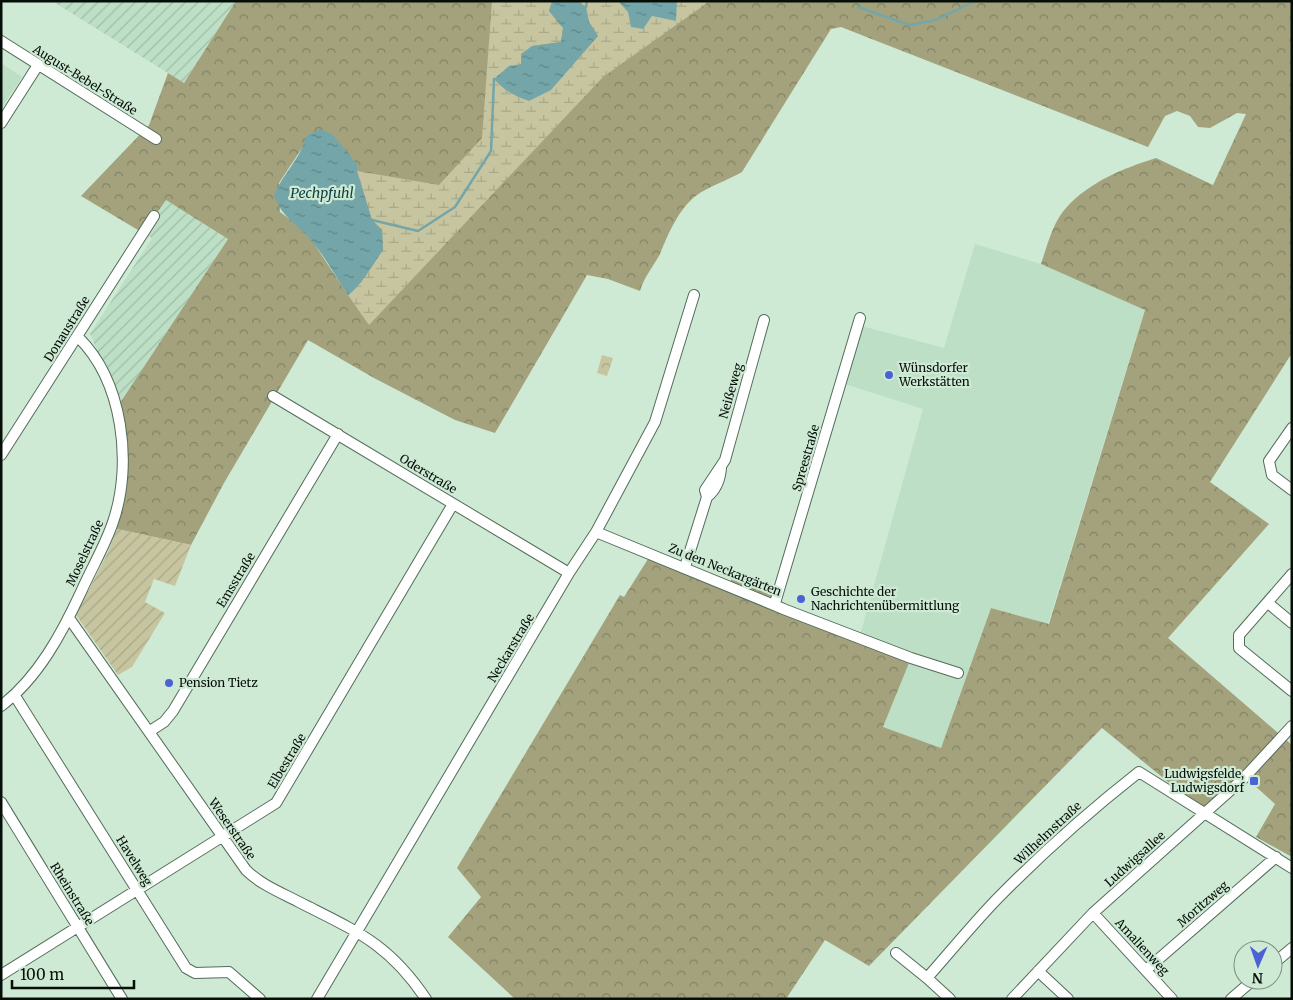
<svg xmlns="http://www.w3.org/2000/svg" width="1293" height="1000" font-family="Merriweather,serif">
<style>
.built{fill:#bcdfc5}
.industrial{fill:url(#industrial-furrows)}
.forest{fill:url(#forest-crowns);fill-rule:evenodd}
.wetland{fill:url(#wetland-marsh)}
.park{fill:url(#park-crowns)}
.garden{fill:url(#garden-furrows)}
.water{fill:url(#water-ripples)}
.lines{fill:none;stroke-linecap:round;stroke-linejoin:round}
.stream{stroke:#74a6a9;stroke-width:2.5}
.street-casing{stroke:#546c5b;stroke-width:12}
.street{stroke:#fff;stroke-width:10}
.poi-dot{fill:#4a62d6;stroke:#ceead5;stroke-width:2}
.labels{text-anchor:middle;stroke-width:4.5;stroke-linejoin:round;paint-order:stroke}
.street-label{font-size:12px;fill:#060e08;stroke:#ceead5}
.poi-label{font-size:12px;fill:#060e08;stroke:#ceead5;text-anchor:start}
.water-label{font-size:14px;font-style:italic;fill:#0d3d40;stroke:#ceead5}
</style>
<defs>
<pattern id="industrial-furrows" width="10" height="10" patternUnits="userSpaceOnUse" patternTransform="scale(1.25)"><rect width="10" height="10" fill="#bcdfc5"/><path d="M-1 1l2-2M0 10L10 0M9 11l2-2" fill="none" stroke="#a0bea8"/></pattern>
<pattern id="forest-crowns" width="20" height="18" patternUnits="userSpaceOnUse" patternTransform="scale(1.25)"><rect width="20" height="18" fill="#a3a27c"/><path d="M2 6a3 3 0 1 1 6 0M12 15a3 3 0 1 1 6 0" fill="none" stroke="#838264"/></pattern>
<pattern id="wetland-marsh" width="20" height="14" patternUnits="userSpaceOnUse" patternTransform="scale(1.25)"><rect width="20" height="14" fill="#c6c5a0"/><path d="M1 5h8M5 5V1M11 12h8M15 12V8" fill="none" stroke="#a9a888"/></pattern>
<pattern id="park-crowns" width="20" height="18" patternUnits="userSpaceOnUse" patternTransform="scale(1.25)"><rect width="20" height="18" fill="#c6c5a0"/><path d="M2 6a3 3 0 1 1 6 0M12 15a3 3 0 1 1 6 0" fill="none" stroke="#a9a888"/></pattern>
<pattern id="garden-furrows" width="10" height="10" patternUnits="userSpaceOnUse" patternTransform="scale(1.25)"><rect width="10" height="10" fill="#c6c5a0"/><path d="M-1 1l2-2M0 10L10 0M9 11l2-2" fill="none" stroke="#a9a888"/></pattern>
<pattern id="water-ripples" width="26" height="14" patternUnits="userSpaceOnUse" patternTransform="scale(1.25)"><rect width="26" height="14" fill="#74a6a9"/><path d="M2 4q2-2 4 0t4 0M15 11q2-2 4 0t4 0" fill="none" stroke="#5d8688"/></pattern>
</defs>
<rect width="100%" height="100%" fill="#ceead5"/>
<path class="built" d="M 1,63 L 22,77 L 1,109 Z
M 975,244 L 1041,264 L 1145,309 L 1048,624 L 991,608 L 941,748 L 883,727 L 911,658 L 859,639 L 923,409 L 845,384 L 862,326 L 944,348 Z"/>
<path class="industrial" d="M 52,1 L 236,1 L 184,83 Z
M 166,200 L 228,239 L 120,403 L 90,334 L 152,238 L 143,233 Z"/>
<path class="forest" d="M 236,1 L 552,1 L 549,4 L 586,7 L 578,1 L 618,1 L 628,12 L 676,20 L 677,1 L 1292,1 L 1292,353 L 1210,482 L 1269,524 L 1168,638 L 1292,745 L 1292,857 L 1256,837 L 1275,804 L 1243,775 L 1206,813 L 1102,728 L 869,966 L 825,940 L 786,999 L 515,999 L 448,937 L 481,897 L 457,868 L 620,595 L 624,597 L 648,559 L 726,590 L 732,578 L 771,595 L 820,624 L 911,658 L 883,727 L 941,748 L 991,608 L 1049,624 L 1145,310 L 1041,264 C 1047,246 1053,222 1066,208 C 1089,182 1124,168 1156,158 L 1213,185 L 1246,114 L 1237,113 L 1210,128 L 1198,127 L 1190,116 L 1177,111 L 1165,116 L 1148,147 L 841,27 L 831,29 L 742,172 C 728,180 708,187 697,195 C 679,208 668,234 660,254 C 653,267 644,277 640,291 L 608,279 L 587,275 L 495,433 L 455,420 L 374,378 L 308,340 L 224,483 L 191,545 L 117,529 C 129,486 131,446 120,403 L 228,239 L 166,200 L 143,233 L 81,196 L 149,125 L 168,73 L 184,83 ZM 304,145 L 348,295 L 313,242 L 295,223 L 280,212 L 279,183 Z"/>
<path class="wetland" d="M 492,1 L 552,1 L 549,11 L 563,28 L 561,42 L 532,46 L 576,60 L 598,36 L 589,22 L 586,7 L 578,1 L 618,1 L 628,12 L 652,16 L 677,1 L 710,1 L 603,77 L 369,325 L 348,295 C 363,284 372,265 383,250 L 382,230 L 372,220 L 357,171 L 439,185 L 482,138 Z"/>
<path class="park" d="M 602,355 L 613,358 L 607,376 L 597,373 Z"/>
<path class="garden" d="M 117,529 L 191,545 L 175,586 L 154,579 L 145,602 L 165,613 L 132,667 L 118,675 L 76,615 L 108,552 Z"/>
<path class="water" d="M 552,1 L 578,1 L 586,7 L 589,22 L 598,36 L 551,90 L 529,101 C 514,96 505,91 494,79 L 509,66 L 521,64 L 521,54 L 532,46 L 561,42 L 563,28 L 549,11 Z
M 618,1 L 677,1 L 676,21 L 652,16 L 643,29 L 631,27 L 628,12 Z
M 320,129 L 332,134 L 357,164 L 357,171 L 372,220 L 382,230 L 383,250 C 372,265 363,284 348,295 C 336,278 327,259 313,243 C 298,224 283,219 274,196 C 282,174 301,159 306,136 Z"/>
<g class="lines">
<path class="stream" d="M 586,7 L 587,1
M 858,7 L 909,25 L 936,20 L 975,1
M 372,220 L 418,231 L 455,207 L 491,151 L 494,79"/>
<defs>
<path id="street" d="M 1,41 L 156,139
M 1,123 L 38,65
M 273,396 L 569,573
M 1292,428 L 1269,461 L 1272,475 L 1292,490
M 1,455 L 154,216
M 707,497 C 716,490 720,480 721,468
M 596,532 L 786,610 L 911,658 L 958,673
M 685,567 L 707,497 L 705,490 L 725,460 L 764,320
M 1292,574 L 1239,635 L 1239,648 L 1292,691
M 775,603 L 860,318
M 1268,603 L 1292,623
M 69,618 L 246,870 C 261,885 282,893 301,903 C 358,932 389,944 426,999
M 15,696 L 186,968 L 195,973 L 229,972 L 260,999
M 1,706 C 38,678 62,633 81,592 C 91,569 105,546 113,522 C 133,464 123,381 78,337
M 150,731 L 164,722 L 173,711 L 338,434
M 1,802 L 122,999
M 1093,913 L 1172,999
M 896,953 L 927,978
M 1273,964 L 1292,948
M 1146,970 L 1276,857
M 1038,971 L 1068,999
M 1,975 L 276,803 L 453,504
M 317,999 L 569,573 L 596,532 L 655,422 L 694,295
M 950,999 L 927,978 C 950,952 972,925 996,900 C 1041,854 1088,812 1139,772 L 1292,868
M 1012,999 L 1093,913 L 1243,779 L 1292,726
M 1231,999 L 1253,980"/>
</defs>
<use href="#street" class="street-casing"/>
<use href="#street" class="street"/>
</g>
<g class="poi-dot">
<circle cx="889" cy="375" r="5"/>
<circle cx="801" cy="599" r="5"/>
<circle cx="169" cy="683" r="5"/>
<rect x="1249" y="776" width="10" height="10" rx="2.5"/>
</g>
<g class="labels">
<g class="street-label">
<text transform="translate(85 80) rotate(32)" y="4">August-Bebel-Straße</text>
<text transform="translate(67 329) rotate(-58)" y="4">Donaustraße</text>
<text transform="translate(731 391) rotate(-74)" y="4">Neißeweg</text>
<text transform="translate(806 458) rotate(-74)" y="4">Spreestraße</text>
<text transform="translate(428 474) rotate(31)" y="4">Oderstraße</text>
<text transform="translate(85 553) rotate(-65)" y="4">Moselstraße</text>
<text transform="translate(725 570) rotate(22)" y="4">Zu den Neckargärten</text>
<text transform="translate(236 580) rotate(-59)" y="4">Emsstraße</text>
<text transform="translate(511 648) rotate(-59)" y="4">Neckarstraße</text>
<text transform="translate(287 761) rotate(-59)" y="4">Elbestraße</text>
<text transform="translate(232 829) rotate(55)" y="4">Weserstraße</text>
<text transform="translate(1048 833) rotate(-43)" y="4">Wilhelmstraße</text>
<text transform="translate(1135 859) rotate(-42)" y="4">Ludwigsallee</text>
<text transform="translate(134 861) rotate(58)" y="4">Havelweg</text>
<text transform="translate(72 894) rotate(58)" y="4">Rheinstraße</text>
<text transform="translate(1203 904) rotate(-41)" y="4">Moritzweg</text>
<text transform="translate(1142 947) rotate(47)" y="4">Amalienweg</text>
</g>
<g class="poi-label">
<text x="899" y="372">Wünsdorfer<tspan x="899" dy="14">Werkstätten</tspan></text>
<text x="811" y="596">Geschichte der<tspan x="811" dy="14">Nachrichtenübermittlung</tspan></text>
<text x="179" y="687">Pension Tietz</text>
<text x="1244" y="778" text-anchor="end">Ludwigsfelde,<tspan x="1244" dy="14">Ludwigsdorf</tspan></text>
</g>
<g class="water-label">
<text x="322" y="198">Pechpfuhl</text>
</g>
</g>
<rect width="1293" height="1000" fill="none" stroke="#060e08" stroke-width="5"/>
<g transform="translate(1258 965) rotate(182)"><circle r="24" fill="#ceead5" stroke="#7e9283"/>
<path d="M0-4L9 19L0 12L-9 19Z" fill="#4a62d6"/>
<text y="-8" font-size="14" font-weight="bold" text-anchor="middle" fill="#060e08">N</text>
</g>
<path d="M12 980v8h122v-8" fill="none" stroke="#060e08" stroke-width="2.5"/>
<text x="20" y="980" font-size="15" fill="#060e08" stroke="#ceead5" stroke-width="4" paint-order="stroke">100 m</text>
</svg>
